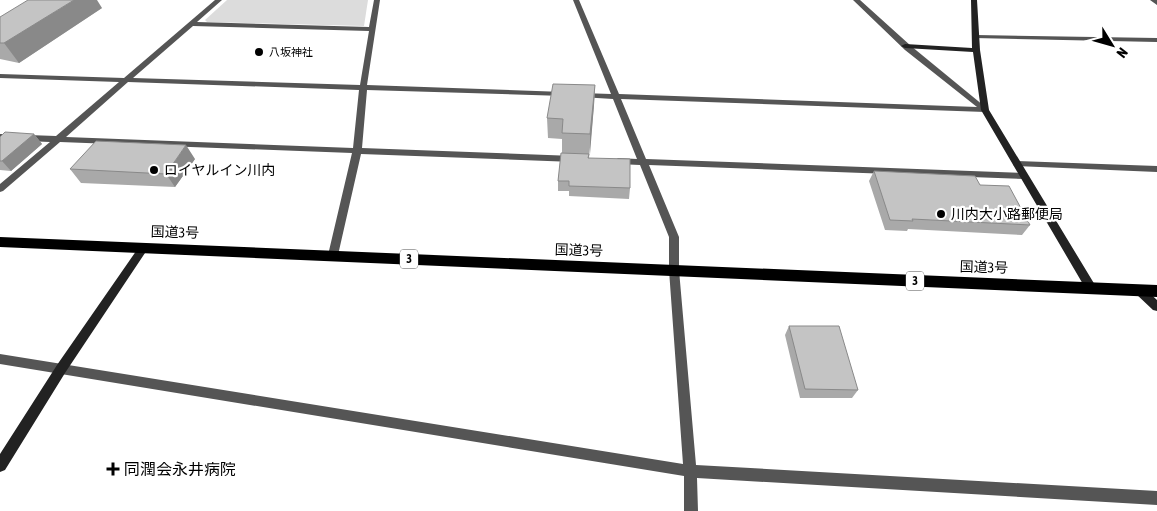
<svg xmlns="http://www.w3.org/2000/svg" width="1157" height="511" font-family="'Asap Condensed','Noto Sans JP',sans-serif">
<style>
.green{fill:#dcdcdc}
.lines{fill:none;stroke-linecap:round;stroke-linejoin:round}
.street{fill:#555;fill-rule:evenodd}
.secondary{fill:#222;fill-rule:evenodd}
.highway{fill:#000;fill-rule:evenodd}
.wall{fill:#a9a9a9}
.shaded-wall{fill:#898989}
.building{fill:#c4c4c4;stroke:#898989}
.poi-dot{fill:#000;stroke:#fff;stroke-width:2}
.labels{text-anchor:middle;stroke-width:4.5;stroke-linejoin:round;paint-order:stroke}
.far-poi-label{font-size:11px;fill:#000;stroke:#fff;text-anchor:start}
.shield{fill:#fff;stroke:#4c4c4c;stroke-width:1}
.shield-label{font-size:12px;font-weight:bold;fill:#000}
.poi-label{font-size:14px;fill:#000;stroke:#fff;text-anchor:start}
.street-label{font-size:14px;fill:#000;stroke:#fff}
.near-poi-label{font-size:16px;fill:#000;stroke:#fff;text-anchor:start}
</style>
<rect width="100%" height="100%" fill="#fff"/>
<path class="green" d="M 227,0 L 368,0 L 364,26 L 207,22 L 205,20 Z"/>
<g class="lines">
<path class="street" d="M 215,0 L 222,0 L 197,22 L 369,27 L 374,0 L 380,0 L 367,85 L 564,92 L 568,94 L 564,96 L 367,90 L 362,148 L 574,156 L 578,159 L 574,162 L 361,154 L 338,255 L 333,259 L 328,255 L 352,153 L 60,142 L 3,191 L 0,192 L 0,184 L 50,142 L 0,140 L 0,134 L 56,136 L 119,82 L 0,78 L 0,74 L 124,78 ZM 193,26 L 369,31 L 360,85 L 133,78 ZM 128,82 L 359,90 L 353,148 L 66,137 Z
M 573,0 L 579,0 L 619,94 L 977,107 L 905,50 L 853,0 L 860,0 L 911,46 L 989,110 L 985,112 L 621,99 L 646,159 L 1024,173 L 1028,176 L 1024,179 L 649,165 L 679,237 L 679,270 L 696,465 L 1157,491 L 1157,505 L 697,478 L 698,511 L 684,511 L 684,476 L 0,364 L 0,354 L 683,464 L 669,270 L 669,237 L 640,165 L 618,164 L 614,161 L 618,158 L 637,159 L 613,99 L 581,97 L 577,95 L 581,93 L 611,94 Z
M 1150,0 L 1157,0 L 1157,5 Z
M 976,35 L 1157,38 L 1157,42 L 974,38 L 974,36 Z
M 1017,161 L 1157,166 L 1157,172 L 1014,166 L 1013,164 Z"/>
<path class="secondary" d="M 971,0 L 977,0 L 980,50 L 989,110 L 1095,285 L 1096,288 L 1095,291 L 1087,291 L 981,110 L 973,52 L 905,48 L 901,46 L 905,44 L 972,48 Z
M 144,243 L 147,244 L 149,247 L 65,373 L 5,470 L 0,472 L 0,454 L 57,365 L 141,244 Z
M 1139,286 L 1143,287 L 1157,300 L 1157,311 L 1153,310 L 1135,293 L 1134,290 L 1135,287 Z"/>
<path class="highway" d="M 0,237 L 1157,285 L 1157,297 L 0,247 Z"/>
</g>
<path class="wall" d="M 102,8 L 19,63 L 0,59 L 0,17 Z
M 595,85 L 594,105 L 589,158 L 630,188 L 629,199 L 569,196 L 569,191 L 558,191 L 558,181 L 562,153 L 562,139 L 548,138 L 547,118 Z
M 34,134 L 42,144 L 11,171 L 0,170 L 0,137 Z
M 195,159 L 175,187 L 81,183 L 70,169 Z
M 874,171 L 980,185 L 1030,225 L 1022,235 L 908,229 L 907,231 L 885,230 L 869,181 Z
M 789,326 L 858,390 L 852,398 L 800,398 L 785,335 Z"/>
<path class="shaded-wall" d="M 74,0 L 97,0 L 102,8 L 19,63 L 4,43 Z
M 595,85 L 594,105 L 590,154 L 590,134 Z
M 34,134 L 42,144 L 11,171 L 2,161 Z
M 186,145 L 195,159 L 175,187 L 166,174 Z"/>
<path class="building" d="M 28,0 L 74,0 L 4,43 L 0,43 L 0,17 Z
M 553,84 L 595,85 L 590,134 L 562,133 L 563,119 L 547,118 Z
M 5,132 L 34,134 L 2,161 L 0,161 L 0,137 Z
M 96,141 L 186,145 L 166,174 L 70,169 Z
M 561,153 L 589,154 L 588,158 L 630,159 L 630,188 L 569,186 L 569,181 L 558,181 Z
M 874,171 L 975,176 L 980,185 L 1009,186 L 1030,225 L 912,219 L 913,221 L 890,220 Z
M 789,326 L 839,326 L 858,390 L 805,389 Z"/>
<g class="poi-dot">
<circle cx="259" cy="52" r="5"/>
<circle cx="154" cy="170" r="5"/>
<circle cx="941" cy="214" r="5"/>
<path d="M110.5 461.5h5v5h5v5h-5v5h-5v-5h-5v-5h5z"/>
</g>
<g class="labels">
<g class="far-poi-label">
<text x="269" y="56">八坂神社</text>
</g>
<g class="shield">
<rect x="400" y="249.5" width="18" height="19" rx="4"/>
<rect x="906" y="271.5" width="18" height="19" rx="4"/>
</g>
<g class="shield-label">
<text x="409" y="263">3</text>
<text x="915" y="285">3</text>
</g>
<g class="poi-label">
<text x="164" y="175">ロイヤルイン川内</text>
<text x="951" y="219">川内大小路郵便局</text>
</g>
<g class="street-label">
<text transform="translate(175 232) rotate(2)" y="5">国道3号</text>
<text transform="translate(579 250) rotate(2)" y="5">国道3号</text>
<text transform="translate(984 267) rotate(2)" y="5">国道3号</text>
</g>
<g class="near-poi-label">
<text x="124" y="475">同潤会永井病院</text>
</g>
</g>
<g transform="translate(1112 45) rotate(127)" stroke="#ffffff" stroke-width="4" paint-order="stroke">
<path d="M0-4L9 19L0 12L-9 19Z" fill="#000000"/>
<text y="-8" font-size="14" font-weight="bold" text-anchor="middle" fill="#000000">N</text>
</g>
</svg>
